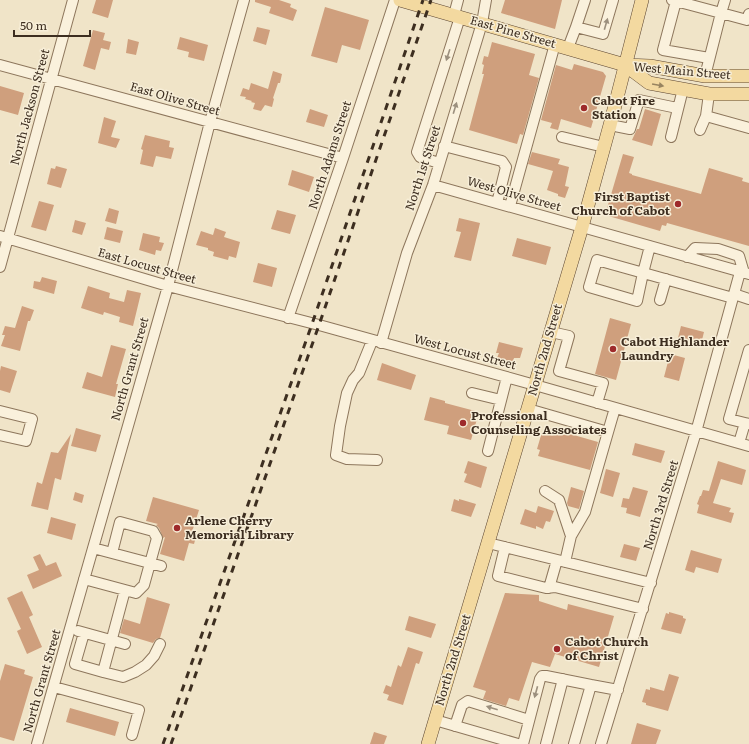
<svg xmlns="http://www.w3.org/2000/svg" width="749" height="744" font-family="Literata,serif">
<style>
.building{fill:#cf9f7d}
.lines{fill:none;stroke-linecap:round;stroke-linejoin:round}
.minor-casing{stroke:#8d765c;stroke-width:12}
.major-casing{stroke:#5b4430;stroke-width:14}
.minor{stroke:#faf1dc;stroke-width:10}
.major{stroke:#f3d9a0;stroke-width:13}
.rail{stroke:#3d2e20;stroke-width:3;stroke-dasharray:7 7;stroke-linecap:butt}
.oneway{fill:#9c907e}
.oneway2{fill:#988460}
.poi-dot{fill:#9e2a2b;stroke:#f7eed8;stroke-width:1.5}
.labels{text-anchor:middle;stroke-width:3;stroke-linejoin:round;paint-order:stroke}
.street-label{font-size:12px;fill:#3d2e20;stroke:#f7eed8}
.poi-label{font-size:12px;font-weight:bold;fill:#3d2e20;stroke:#f7eed8;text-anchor:start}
</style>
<rect width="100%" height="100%" fill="#f0e4c8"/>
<path class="building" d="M 96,0 L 113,0 L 108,18 L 92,13 Z
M 255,0 L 279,0 L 291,4 L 290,7 L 297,10 L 293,21 L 269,13 L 271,7 L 255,2 Z
M 505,0 L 562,0 L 555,29 L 501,13 Z
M 325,7 L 369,20 L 360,50 L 342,45 L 337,63 L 311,56 Z
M 257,27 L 270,30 L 266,45 L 253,41 Z
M 93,30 L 105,33 L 103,40 L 111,42 L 109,50 L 101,48 L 95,70 L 83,66 Z
M 180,37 L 208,45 L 204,61 L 188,57 L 189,52 L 177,49 Z
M 128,39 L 139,42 L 136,55 L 126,53 Z
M 492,42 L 535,54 L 529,75 L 539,78 L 523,135 L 520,134 L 517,144 L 469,130 L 484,74 L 482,74 L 484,65 L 482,64 L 484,56 L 488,57 Z
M 574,64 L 603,72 L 606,76 L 591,128 L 561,119 L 558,130 L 550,128 L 552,123 L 541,120 L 556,65 L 572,70 Z
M 273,71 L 282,74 L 280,83 L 278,83 L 273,98 L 274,99 L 272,107 L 265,105 L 261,111 L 253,109 L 255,103 L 251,102 L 252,101 L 245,99 L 246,97 L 240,96 L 243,88 L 249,90 L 251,83 L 268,89 Z
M 0,86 L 24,93 L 18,115 L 0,110 Z
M 310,109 L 328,115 L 324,127 L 306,122 Z
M 645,109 L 661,114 L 652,146 L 632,140 L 637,129 L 639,129 Z
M 104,117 L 116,121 L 111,137 L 120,139 L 116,148 L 98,143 Z
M 145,135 L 170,141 L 169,147 L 174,148 L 171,159 L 156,156 L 153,167 L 140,164 L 143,150 L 141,149 Z
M 532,152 L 560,159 L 558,164 L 569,167 L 565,186 L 569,187 L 565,198 L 558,196 L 558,194 L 547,190 L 553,171 L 528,164 Z
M 623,154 L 634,157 L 629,173 L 632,174 L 632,175 L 701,194 L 709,168 L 743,178 L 742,181 L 749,183 L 749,246 L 667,223 L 666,226 L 662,225 L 660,231 L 605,215 Z
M 56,166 L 67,169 L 61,188 L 47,184 L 51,168 L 55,169 Z
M 292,170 L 314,177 L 309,192 L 288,185 Z
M 39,201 L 54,205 L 46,231 L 31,227 Z
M 109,208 L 119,211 L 116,224 L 105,221 Z
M 277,210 L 296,215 L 290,234 L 271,229 Z
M 459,218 L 480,223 L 471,261 L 454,257 L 461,232 L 456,231 Z
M 75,220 L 86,223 L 82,235 L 72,232 Z
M 107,227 L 123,231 L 120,243 L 104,239 Z
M 215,228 L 226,232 L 224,237 L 240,242 L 236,258 L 229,256 L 228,260 L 213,256 L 214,252 L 208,250 L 208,248 L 196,245 L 201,231 L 213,235 Z
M 143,233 L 160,237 L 159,242 L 164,243 L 161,251 L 156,250 L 155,255 L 139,250 Z
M 517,238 L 551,247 L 546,265 L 512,256 Z
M 258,263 L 277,268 L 272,287 L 253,282 Z
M 42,277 L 57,281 L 54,294 L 33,288 L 34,281 L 40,282 Z
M 88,286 L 110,293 L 109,298 L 124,302 L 127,290 L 141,293 L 133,326 L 119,322 L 120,317 L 104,312 L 103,315 L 81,308 Z
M 22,306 L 34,310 L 30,321 L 28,321 L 20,351 L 1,346 L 5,335 L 2,335 L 5,326 L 15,328 Z
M 610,318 L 631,324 L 616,380 L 595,374 Z
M 681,326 L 704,332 L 701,344 L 678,338 Z
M 499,342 L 523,348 L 520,358 L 514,358 L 513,362 L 497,358 L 499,353 L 496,353 Z
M 111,345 L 126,349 L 116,384 L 118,384 L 115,397 L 82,388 L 87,372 L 102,377 Z
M 670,354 L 685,358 L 679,381 L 664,377 Z
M 382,363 L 416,375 L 411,390 L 377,380 Z
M 1,366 L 17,371 L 10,393 L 0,390 L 0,371 Z
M 430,397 L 445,401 L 445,403 L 479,412 L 471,440 L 447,434 L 449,426 L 424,420 Z
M 546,427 L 598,442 L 590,470 L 538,456 L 540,450 L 537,449 L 542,432 L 545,432 Z
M 76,428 L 101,435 L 96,452 L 71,446 Z
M 71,434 L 61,480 L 55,478 L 48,510 L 31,506 L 37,482 L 42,484 L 51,452 L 58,453 Z
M 635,443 L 665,451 L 661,463 L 632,455 Z
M 468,461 L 487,467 L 481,488 L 464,482 L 467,474 L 464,473 Z
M 718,461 L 746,470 L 742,485 L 721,479 L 713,503 L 731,508 L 729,512 L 734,513 L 731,523 L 697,513 L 699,505 L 697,504 L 700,496 L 701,496 L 703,490 L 709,491 Z
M 606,469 L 620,473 L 613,497 L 600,493 Z
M 571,487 L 584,491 L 579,509 L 568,506 L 567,503 Z
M 633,487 L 648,491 L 640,517 L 626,513 L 627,508 L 621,507 L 623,498 L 629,499 Z
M 75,492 L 84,495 L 82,503 L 73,500 Z
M 153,497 L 199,510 L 192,532 L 197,533 L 194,544 L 189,543 L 184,561 L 160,554 L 165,537 L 163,538 L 159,528 L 156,525 L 158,524 L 146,521 Z
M 454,499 L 459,501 L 459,499 L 476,504 L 471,517 L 451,511 Z
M 538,506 L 554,511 L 550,522 L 546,521 L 543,529 L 536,526 L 536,529 L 520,524 L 525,509 L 536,513 Z
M 51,517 L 76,524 L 72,540 L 47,533 Z
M 624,544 L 640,548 L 636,561 L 620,557 Z
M 691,550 L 722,559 L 718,573 L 696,567 L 694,573 L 685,570 Z
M 40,554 L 46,566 L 56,562 L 62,576 L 33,589 L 27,575 L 39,570 L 33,557 Z
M 22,591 L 33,615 L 29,617 L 42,647 L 27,654 L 17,631 L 21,629 L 7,598 Z
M 505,593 L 539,595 L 539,601 L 567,610 L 568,604 L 614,616 L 599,667 L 555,654 L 550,667 L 532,662 L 519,701 L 509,698 L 506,706 L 483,699 L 486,691 L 473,687 Z
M 147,597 L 170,604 L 160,638 L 156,639 L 153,643 L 120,633 L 124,619 L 140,624 Z
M 669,612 L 683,616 L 683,618 L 686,619 L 681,634 L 661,629 L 666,613 L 669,614 Z
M 409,616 L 436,624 L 431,638 L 405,630 Z
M 408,647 L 423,652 L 419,664 L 416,663 L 403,705 L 387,700 L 389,695 L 383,693 L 386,685 L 391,687 L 398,665 L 401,667 Z
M 5,664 L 25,670 L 24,674 L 33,677 L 14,741 L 0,737 L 0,681 Z
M 669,674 L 679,677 L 668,711 L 646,705 L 646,703 L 642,702 L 646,689 L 650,690 L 650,687 L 664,691 Z
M 70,708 L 119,722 L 115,736 L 66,722 Z
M 637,723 L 661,730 L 656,744 L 631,744 Z
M 374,732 L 387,736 L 384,744 L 370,744 Z"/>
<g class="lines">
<defs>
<path id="minor" d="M 585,0 L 576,27 L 603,34 L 613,0
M 672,0 L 721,13 L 705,76
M 725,0 L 721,13 L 747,20 L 749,14
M 676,1 L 663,50 L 709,58
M 454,15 L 458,0
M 568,48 L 576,27
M 0,65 L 343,158
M 709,94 L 706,116 L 749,128
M 610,125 L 630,129 L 639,100 L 677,108
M 700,130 L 706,116
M 562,137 L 604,147
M 671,137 L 683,89
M 444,146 L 502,161 L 506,167 L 497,203
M 439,163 L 420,157 L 417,152 L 460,17
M 433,185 L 749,274
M 510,206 L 555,44
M 0,236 L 168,286 L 319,325 L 535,385 L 749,446
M 650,246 L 643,273 L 637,301 L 589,287 L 597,260 L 733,298
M 687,257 L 695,248 L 718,249 L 739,256 L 744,273
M 0,267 L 73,0
M 734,294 L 749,299
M 660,300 L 666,279
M 288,318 L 343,158 L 395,0
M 551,332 L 569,336 L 559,371 L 603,383 L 597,403
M 372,341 L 359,373 L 353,380 L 347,393 L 340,426 L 336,455 L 347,459 L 377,460
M 381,343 L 407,253 L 433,185 L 482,23 L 486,0
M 472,393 L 501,400
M 528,409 L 608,432 L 615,408
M 0,411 L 32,419 L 26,441 L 0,435
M 745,423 L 729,419 L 749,350
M 739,443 L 745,423 L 749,424
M 488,451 L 507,377
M 545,491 L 559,500 L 571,536
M 488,543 L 651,583
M 505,547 L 498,576 L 546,588 L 555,587 L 643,609
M 93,548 L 161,566
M 565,562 L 571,536 L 585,512 L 608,432
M 84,579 L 136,593 L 144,585 L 157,538 L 153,531 L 120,522 L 112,553
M 549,588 L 557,560
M 78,631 L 125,644
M 84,633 L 75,664 L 103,672 L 125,590
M 103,672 L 123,677 L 135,672 L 146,665 L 154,656 L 160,644
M 54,687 L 139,710 L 132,735
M 435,720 L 518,744
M 455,726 L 462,705 L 468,701 L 529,720
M 37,744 L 168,286 L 210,122 L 244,0
M 523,744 L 540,679 L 542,676 L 546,676 L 591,685
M 546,744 L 563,679
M 574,744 L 591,685 L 618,690
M 601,744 L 696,432 L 740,272"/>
<path id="major" d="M 400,0 L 625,65 L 650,66 L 705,76 L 749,76
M 625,65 L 649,83 L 709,94 L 749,94
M 428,744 L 582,227 L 610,125 L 642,0"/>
</defs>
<use href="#minor" class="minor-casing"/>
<use href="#major" class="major-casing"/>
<use href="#minor" class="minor"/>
<use href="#major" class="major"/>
<path class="rail" d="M 163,744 L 312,324 L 423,0
M 171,744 L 319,325 L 431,0"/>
</g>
<defs><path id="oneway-solid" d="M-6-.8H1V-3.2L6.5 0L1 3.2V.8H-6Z"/></defs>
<g class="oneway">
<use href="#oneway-solid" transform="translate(606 24) rotate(-74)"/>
<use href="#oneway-solid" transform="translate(448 55) rotate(108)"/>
<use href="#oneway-solid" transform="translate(455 108) rotate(-73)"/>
<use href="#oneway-solid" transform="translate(536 692) rotate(105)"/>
<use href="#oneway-solid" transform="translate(492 708) rotate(-163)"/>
</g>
<use class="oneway2" href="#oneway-solid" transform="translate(658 85) rotate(10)"/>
<g class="poi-dot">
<circle cx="584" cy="108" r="4"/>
<circle cx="678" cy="204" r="4"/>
<circle cx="613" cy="349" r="4"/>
<circle cx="463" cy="423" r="4"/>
<circle cx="177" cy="528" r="4"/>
<circle cx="557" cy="649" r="4"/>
</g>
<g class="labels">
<g class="street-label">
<text transform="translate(513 32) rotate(16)" y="4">East Pine Street</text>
<text transform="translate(682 71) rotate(5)" y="4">West Main Street</text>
<text transform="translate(175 99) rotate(16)" y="4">East Olive Street</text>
<text transform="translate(30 107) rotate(-75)" y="4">North Jackson Street</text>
<text transform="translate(330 155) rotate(-72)" y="4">North Adams Street</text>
<text transform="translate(423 168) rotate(-72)" y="4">North 1st Street</text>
<text transform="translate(514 194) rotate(16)" y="4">West Olive Street</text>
<text transform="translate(147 266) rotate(16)" y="4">East Locust Street</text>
<text transform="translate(545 350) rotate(-74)" y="4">North 2nd Street</text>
<text transform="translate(465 352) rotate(15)" y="4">West Locust Street</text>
<text transform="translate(130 369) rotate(-74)" y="4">North Grant Street</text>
<text transform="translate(661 505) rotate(-73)" y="4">North 3rd Street</text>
<text transform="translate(453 660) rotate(-73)" y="4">North 2nd Street</text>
<text transform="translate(42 681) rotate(-74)" y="4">North Grant Street</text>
</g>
<g class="poi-label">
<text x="592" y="105">Cabot Fire<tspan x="592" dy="14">Station</tspan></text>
<text x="670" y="201" text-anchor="end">First Baptist<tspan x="670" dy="14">Church of Cabot</tspan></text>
<text x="621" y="346">Cabot Highlander<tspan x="621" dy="14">Laundry</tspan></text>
<text x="471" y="420">Professional<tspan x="471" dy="14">Counseling Associates</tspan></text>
<text x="185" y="525">Arlene Cherry<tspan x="185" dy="14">Memorial Library</tspan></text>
<text x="565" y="646">Cabot Church<tspan x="565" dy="14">of Christ</tspan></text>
</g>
</g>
<path d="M14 30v6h76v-6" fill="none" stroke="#3d2e20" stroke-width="2"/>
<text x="20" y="30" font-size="12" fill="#3d2e20" stroke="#f7eed8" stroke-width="3" paint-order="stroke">50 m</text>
</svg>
